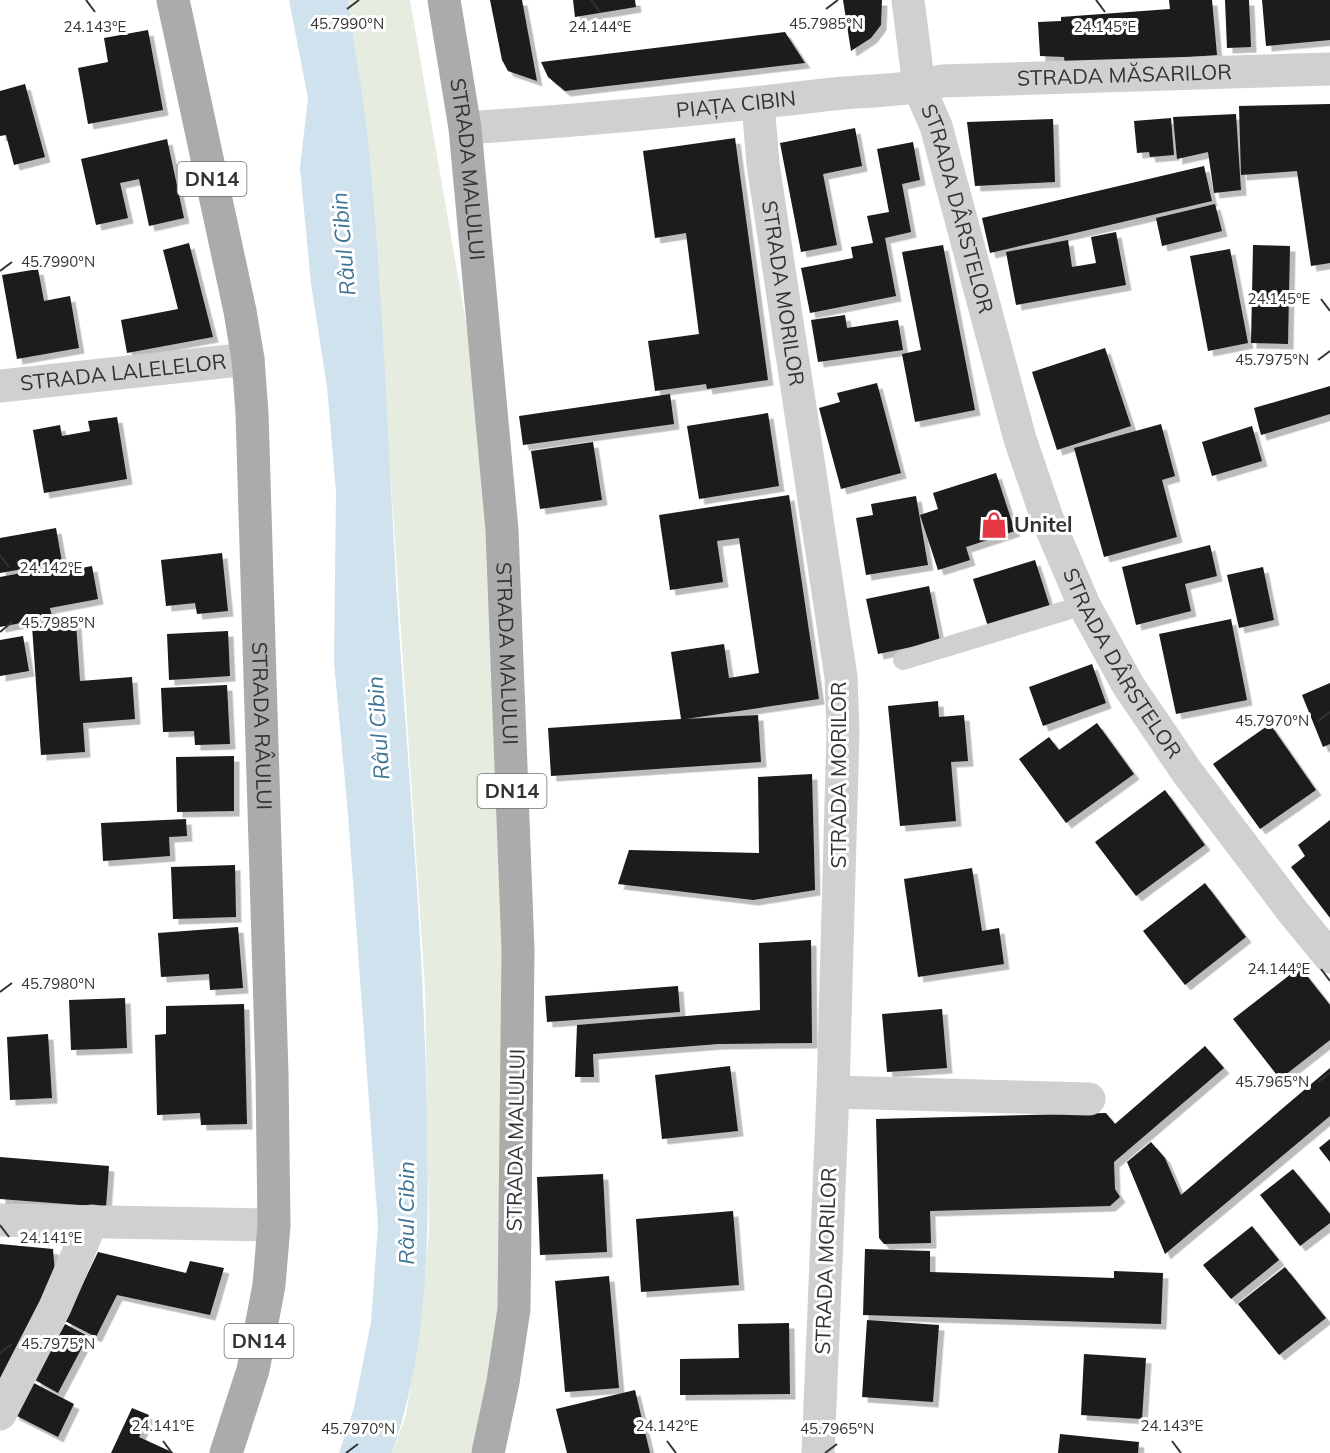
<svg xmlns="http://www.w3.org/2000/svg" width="1330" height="1453" font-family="Mulish,sans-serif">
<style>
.green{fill:#e6ecdf}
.water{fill:#cfe2ee}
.building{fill:#1a1a1a;filter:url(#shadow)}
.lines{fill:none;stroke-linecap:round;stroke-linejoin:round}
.service{stroke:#d0d0d0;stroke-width:20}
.minor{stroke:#d0d0d0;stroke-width:33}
.tertiary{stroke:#d0d0d0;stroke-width:33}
.primary{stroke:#ababab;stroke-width:33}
.ticks{fill:none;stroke:#333;stroke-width:2}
.labels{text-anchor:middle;stroke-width:6;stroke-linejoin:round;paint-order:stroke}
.shield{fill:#fff;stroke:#707070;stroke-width:1.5}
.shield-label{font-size:20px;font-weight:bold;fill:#333}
.street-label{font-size:21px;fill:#333;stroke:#fff}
.poi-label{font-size:21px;font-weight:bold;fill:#333;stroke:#fff;text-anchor:start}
.water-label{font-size:22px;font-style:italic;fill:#3f7597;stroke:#fff}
.ticks-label{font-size:15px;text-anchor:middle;fill:#333;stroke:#fff;stroke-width:6;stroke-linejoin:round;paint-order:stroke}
</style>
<defs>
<filter id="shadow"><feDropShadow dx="5.5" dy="5.5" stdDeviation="0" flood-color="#0004"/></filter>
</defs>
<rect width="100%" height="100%" fill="#fff"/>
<path class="green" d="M 348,0 L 410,0 L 502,530 L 514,1309 L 488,1453 L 392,1453 L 406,1415 L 420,1327 L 429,1230 L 425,988 L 367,129 Z"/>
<path class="water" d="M 289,0 L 348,0 C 354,44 362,87 367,131 C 386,316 389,502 403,687 C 413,829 424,970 427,1112 C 429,1226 430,1344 392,1453 L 339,1453 L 354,1408 L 371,1322 L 378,1225 L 348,814 L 334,662 L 336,492 L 327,387 L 311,283 L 300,168 L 308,98 Z"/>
<path class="building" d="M 490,0 L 522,0 L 537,81 L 508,71 L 502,60 Z
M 573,0 L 635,0 L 636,7 L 575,17 Z
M 843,0 L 882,0 L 881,25 L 871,38 L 851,51 Z
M 1169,0 L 1212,0 L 1217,55 L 1065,66 L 1064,57 L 1040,56 L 1038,22 L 1061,21 L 1061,17 L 1170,9 Z
M 1225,0 L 1249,0 L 1251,47 L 1227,48 Z
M 1262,0 L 1330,0 L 1330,40 L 1266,46 Z
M 148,30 L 163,110 L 88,124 L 78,68 L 108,62 L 104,38 Z
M 785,32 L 805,63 L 565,91 L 548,77 L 541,62 Z
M 25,84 L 45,157 L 14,165 L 6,135 L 0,136 L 0,91 Z
M 1330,104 L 1330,263 L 1311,266 L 1297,171 L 1241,175 L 1239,106 Z
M 1236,114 L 1241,190 L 1214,193 L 1208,152 L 1177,159 L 1173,117 Z
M 1171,118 L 1174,155 L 1150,157 L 1149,152 L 1137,153 L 1134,121 Z
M 1053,119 L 1055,182 L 975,186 L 967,122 Z
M 855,128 L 862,166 L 823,174 L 837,245 L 801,252 L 780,143 Z
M 735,138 L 768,380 L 707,389 L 706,384 L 655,391 L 648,341 L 699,334 L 686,233 L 655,238 L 643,151 Z
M 167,139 L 184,218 L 149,226 L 139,179 L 120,183 L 128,218 L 96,225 L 81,159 Z
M 913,142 L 920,180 L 902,184 L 911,232 L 885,238 L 896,296 L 810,313 L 801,268 L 853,258 L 851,247 L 873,243 L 867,216 L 889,212 L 877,149 Z
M 1204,166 L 1212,201 L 990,253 L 982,218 Z
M 1215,204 L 1222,231 L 1162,246 L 1156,218 Z
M 1116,232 L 1126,285 L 1016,305 L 1006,252 L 1068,240 L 1072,267 L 1096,263 L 1091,237 Z
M 189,243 L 213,337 L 127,353 L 121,320 L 178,309 L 163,250 Z
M 943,245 L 975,410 L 915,422 L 902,354 L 921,350 L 902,252 Z
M 1253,245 L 1290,246 L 1288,344 L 1251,343 Z
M 1230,249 L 1248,343 L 1208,351 L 1190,256 Z
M 38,269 L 44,301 L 70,296 L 79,348 L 17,359 L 2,275 Z
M 845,315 L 847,328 L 898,320 L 903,350 L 818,362 L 811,320 Z
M 1105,348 L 1131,426 L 1057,450 L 1032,372 Z
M 877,383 L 901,473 L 841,489 L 819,408 L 840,402 L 837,393 Z
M 1330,386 L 1330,414 L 1261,435 L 1254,408 Z
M 670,394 L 674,424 L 523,445 L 519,416 Z
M 768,413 L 779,486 L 699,499 L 687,426 Z
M 117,417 L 127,479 L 44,493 L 33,430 L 60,425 L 62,436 L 90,431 L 88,421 Z
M 1161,424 L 1175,476 L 1162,480 L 1177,537 L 1104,557 L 1074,448 Z
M 1252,426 L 1262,461 L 1212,476 L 1202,442 Z
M 593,442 L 602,500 L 540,509 L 531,451 Z
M 996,473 L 1015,531 L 966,547 L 970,560 L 938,570 L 920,515 L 938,509 L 933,493 Z
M 789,495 L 819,699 L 686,719 L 758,715 L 761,762 L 551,776 L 548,728 L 681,719 L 671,652 L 724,644 L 729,678 L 759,673 L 739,538 L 717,541 L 723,582 L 670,590 L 659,515 Z
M 916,496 L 928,565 L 866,575 L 856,518 L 873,515 L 871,504 Z
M 56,528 L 62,562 L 0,573 L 0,538 Z
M 1210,545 L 1217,576 L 1185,584 L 1191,611 L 1136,625 L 1122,567 Z
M 222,553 L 228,611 L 197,614 L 195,603 L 166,606 L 161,560 Z
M 1035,560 L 1052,613 L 990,633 L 973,579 Z
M 92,566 L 98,599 L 50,608 L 52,617 L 0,627 L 0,577 L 43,569 L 44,575 Z
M 1263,567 L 1274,620 L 1239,628 L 1227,575 Z
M 929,586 L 940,641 L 878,654 L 866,599 Z
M 1231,619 L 1247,700 L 1176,714 L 1159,634 Z
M 76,623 L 80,681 L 132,677 L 135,719 L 83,723 L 85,752 L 41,755 L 32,626 Z
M 228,631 L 230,676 L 169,680 L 167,634 Z
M 23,636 L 29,671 L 0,676 L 0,640 Z
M 1092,664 L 1106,703 L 1043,726 L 1029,687 Z
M 1330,683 L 1330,744 L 1323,747 L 1302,695 Z
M 227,685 L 230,744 L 195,745 L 194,731 L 163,732 L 161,688 Z
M 938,701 L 939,717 L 964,715 L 968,761 L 951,762 L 956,821 L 900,826 L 888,706 Z
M 1097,723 L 1134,774 L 1066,823 L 1019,759 L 1049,737 L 1059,750 Z
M 1270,724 L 1316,790 L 1260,829 L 1213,764 Z
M 234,756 L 234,811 L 177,812 L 176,757 Z
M 812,774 L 815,890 L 753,900 L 618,884 L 629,850 L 759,853 L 758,777 Z
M 1165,790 L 1205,845 L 1136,896 L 1095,842 Z
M 186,819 L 187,836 L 169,837 L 170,856 L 103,861 L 101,823 Z
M 1330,820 L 1330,918 L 1291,867 L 1305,856 L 1298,845 Z
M 235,865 L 236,917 L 173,919 L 171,867 Z
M 972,868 L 982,931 L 999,928 L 1004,964 L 918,977 L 904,879 Z
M 1205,883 L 1246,937 L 1185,985 L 1143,931 Z
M 238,927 L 243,988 L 210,990 L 209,974 L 161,977 L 158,933 Z
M 811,940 L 812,1043 L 718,1044 L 593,1054 L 594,1077 L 575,1077 L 577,1025 L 760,1010 L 759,943 Z
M 1300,967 L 1330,1005 L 1330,1040 L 1280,1079 L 1233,1019 Z
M 678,986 L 680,1012 L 547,1022 L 545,996 Z
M 125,998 L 127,1048 L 71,1050 L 69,1000 Z
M 244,1004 L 247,1124 L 201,1125 L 200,1113 L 157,1115 L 155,1035 L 166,1034 L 166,1006 Z
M 942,1009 L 947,1068 L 887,1072 L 882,1014 Z
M 48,1034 L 52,1098 L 10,1100 L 7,1037 Z
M 1205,1046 L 1224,1068 L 1114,1162 L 1115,1189 L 1120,1197 L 1110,1206 L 930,1211 L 931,1243 L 884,1244 L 879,1238 L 876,1119 L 1106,1113 L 1115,1124 Z
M 730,1066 L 738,1131 L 662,1139 L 655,1075 Z
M 1330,1068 L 1330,1116 L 1165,1254 L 1127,1162 L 1151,1142 L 1165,1158 L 1181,1195 Z
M 1330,1139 L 1330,1162 L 1319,1148 Z
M 0,1157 L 109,1166 L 106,1207 L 0,1199 Z
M 1293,1169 L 1330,1214 L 1330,1223 L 1300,1246 L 1260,1195 Z
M 603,1174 L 607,1252 L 540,1255 L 537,1177 Z
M 733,1211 L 739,1285 L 641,1292 L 636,1219 Z
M 1252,1226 L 1279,1260 L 1231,1299 L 1203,1265 Z
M 0,1244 L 53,1249 L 56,1287 L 0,1400 Z
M 865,1249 L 930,1251 L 930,1272 L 1114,1278 L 1114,1271 L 1163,1273 L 1161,1324 L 863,1315 Z
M 98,1252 L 186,1273 L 190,1261 L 224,1268 L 210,1315 L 117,1295 L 96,1337 L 65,1321 Z
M 1285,1267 L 1326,1318 L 1279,1355 L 1238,1304 Z
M 609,1276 L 619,1388 L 565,1392 L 555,1281 Z
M 867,1320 L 939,1325 L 933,1402 L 862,1397 Z
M 789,1323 L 790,1394 L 680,1395 L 680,1359 L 739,1358 L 738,1324 Z
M 65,1324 L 88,1336 L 58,1393 L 35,1380 Z
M 1084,1354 L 1146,1358 L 1142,1419 L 1081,1415 Z
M 30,1381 L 74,1404 L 58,1437 L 13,1414 Z
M 635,1390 L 650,1453 L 567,1453 L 556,1409 Z
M 132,1408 L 149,1415 L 139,1437 L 174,1453 L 111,1453 Z
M 1060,1434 L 1139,1442 L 1138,1453 L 1058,1453 Z"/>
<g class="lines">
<path class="service" d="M 903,660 L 1084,605"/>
<g class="minor">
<path id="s1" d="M 919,87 L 936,126 L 1020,439 L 1047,518 L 1084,605 L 1128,685 L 1187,772 L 1293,912 L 1330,957"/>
<path id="s2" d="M 0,386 L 248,359"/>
<path d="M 833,1092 L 1089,1099"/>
<path d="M 0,1414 L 55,1307 L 92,1221"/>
</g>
<g class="tertiary">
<path d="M 908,0 L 919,87"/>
<path id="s3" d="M 758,103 L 763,164 L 841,677 L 843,731 L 833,1092 L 818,1453"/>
<path id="s4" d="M 465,128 C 585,120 705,109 824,95 C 863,90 903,92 942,81 L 1330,69"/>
<path d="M 0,1220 L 274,1225"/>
</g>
<g class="primary">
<path id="s5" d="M 173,0 L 240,311 L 248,359 L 252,413 L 272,1074 L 274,1225 L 269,1285 L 253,1370 L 226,1453"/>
<path id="s6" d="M 444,0 L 465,128 L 502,530 L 518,950 L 514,1309 L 503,1382 L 488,1453"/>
</g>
</g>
<path class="ticks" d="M 86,0 L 95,12M 591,0 L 600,12M 1096,0 L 1105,12M 347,9 L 359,0M 826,9 L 838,0M 0,271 L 12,262M 1321,299 L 1330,311M 1318,360 L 1330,351M 0,555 L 9,567M 0,632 L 12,622M 1318,721 L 1330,712M 1321,969 L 1330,981M 0,992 L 12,983M 1318,1082 L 1330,1073M 0,1225 L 9,1237M 0,1353 L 12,1344M 163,1441 L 172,1453M 667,1441 L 676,1453M 1172,1441 L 1181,1453M 346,1453 L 358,1444M 825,1453 L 837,1444"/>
<defs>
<symbol id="shop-bare" viewBox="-9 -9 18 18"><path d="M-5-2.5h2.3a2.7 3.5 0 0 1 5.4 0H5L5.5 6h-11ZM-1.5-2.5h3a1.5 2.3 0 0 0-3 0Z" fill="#e63946" stroke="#fff" stroke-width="2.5" paint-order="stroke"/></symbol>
</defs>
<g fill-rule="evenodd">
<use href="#shop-bare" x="975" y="506" width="38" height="38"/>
</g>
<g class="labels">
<g class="shield">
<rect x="177.5" y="162" width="69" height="34" rx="4.5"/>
<rect x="477.5" y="774" width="69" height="34" rx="4.5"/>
<rect x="224.5" y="1324" width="69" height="34" rx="4.5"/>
</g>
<g class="shield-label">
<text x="212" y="186">DN14</text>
<text x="512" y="798">DN14</text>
<text x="259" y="1348">DN14</text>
</g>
<g class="street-label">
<text dy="7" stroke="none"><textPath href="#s4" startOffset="662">STRADA MĂSARILOR</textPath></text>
<text dy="7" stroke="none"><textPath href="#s4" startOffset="272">PIAȚA CIBIN</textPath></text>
<text dy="7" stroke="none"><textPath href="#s6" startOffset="171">STRADA MALULUI</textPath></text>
<text dy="7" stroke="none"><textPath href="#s1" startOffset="128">STRADA DÂRSTELOR</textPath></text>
<text dy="7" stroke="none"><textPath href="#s3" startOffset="192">STRADA MORILOR</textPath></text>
<text dy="7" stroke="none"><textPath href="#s2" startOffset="124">STRADA LALELELOR</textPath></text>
<text dy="7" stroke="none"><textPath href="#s6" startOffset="657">STRADA MALULUI</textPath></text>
<text dy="7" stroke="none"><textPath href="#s1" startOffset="614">STRADA DÂRSTELOR</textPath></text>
<text dy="7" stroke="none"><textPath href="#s5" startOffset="734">STRADA RÂULUI</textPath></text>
<text transform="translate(839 775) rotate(-90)" y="7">STRADA MORILOR</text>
<text transform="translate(516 1140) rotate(-89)" y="7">STRADA MALULUI</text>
<text transform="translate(826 1261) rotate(-88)" y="7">STRADA MORILOR</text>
</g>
<g class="poi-label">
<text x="1014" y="532">Unitel</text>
</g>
<g class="water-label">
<text transform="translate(343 244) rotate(-95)" y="8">Râul Cibin</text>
<text transform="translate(378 728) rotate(-94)" y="8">Râul Cibin</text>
<text transform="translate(406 1213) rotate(-90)" y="8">Râul Cibin</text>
</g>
</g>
<g class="ticks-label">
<text x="347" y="29">45.7990°N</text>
<text x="826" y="29">45.7985°N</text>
<text x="95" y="32">24.143°E</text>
<text x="600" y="32">24.144°E</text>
<text x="1105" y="32">24.145°E</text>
<text x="58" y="267">45.7990°N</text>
<text x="1279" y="304">24.145°E</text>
<text x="1272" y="365">45.7975°N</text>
<text x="51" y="573">24.142°E</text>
<text x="58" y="628">45.7985°N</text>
<text x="1272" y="726">45.7970°N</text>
<text x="1279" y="974">24.144°E</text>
<text x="58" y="989">45.7980°N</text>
<text x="1272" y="1087">45.7965°N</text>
<text x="51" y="1243">24.141°E</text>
<text x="58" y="1349">45.7975°N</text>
<text x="163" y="1431">24.141°E</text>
<text x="667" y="1431">24.142°E</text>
<text x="1172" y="1431">24.143°E</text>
<text x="358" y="1434">45.7970°N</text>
<text x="837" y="1434">45.7965°N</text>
</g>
</svg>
